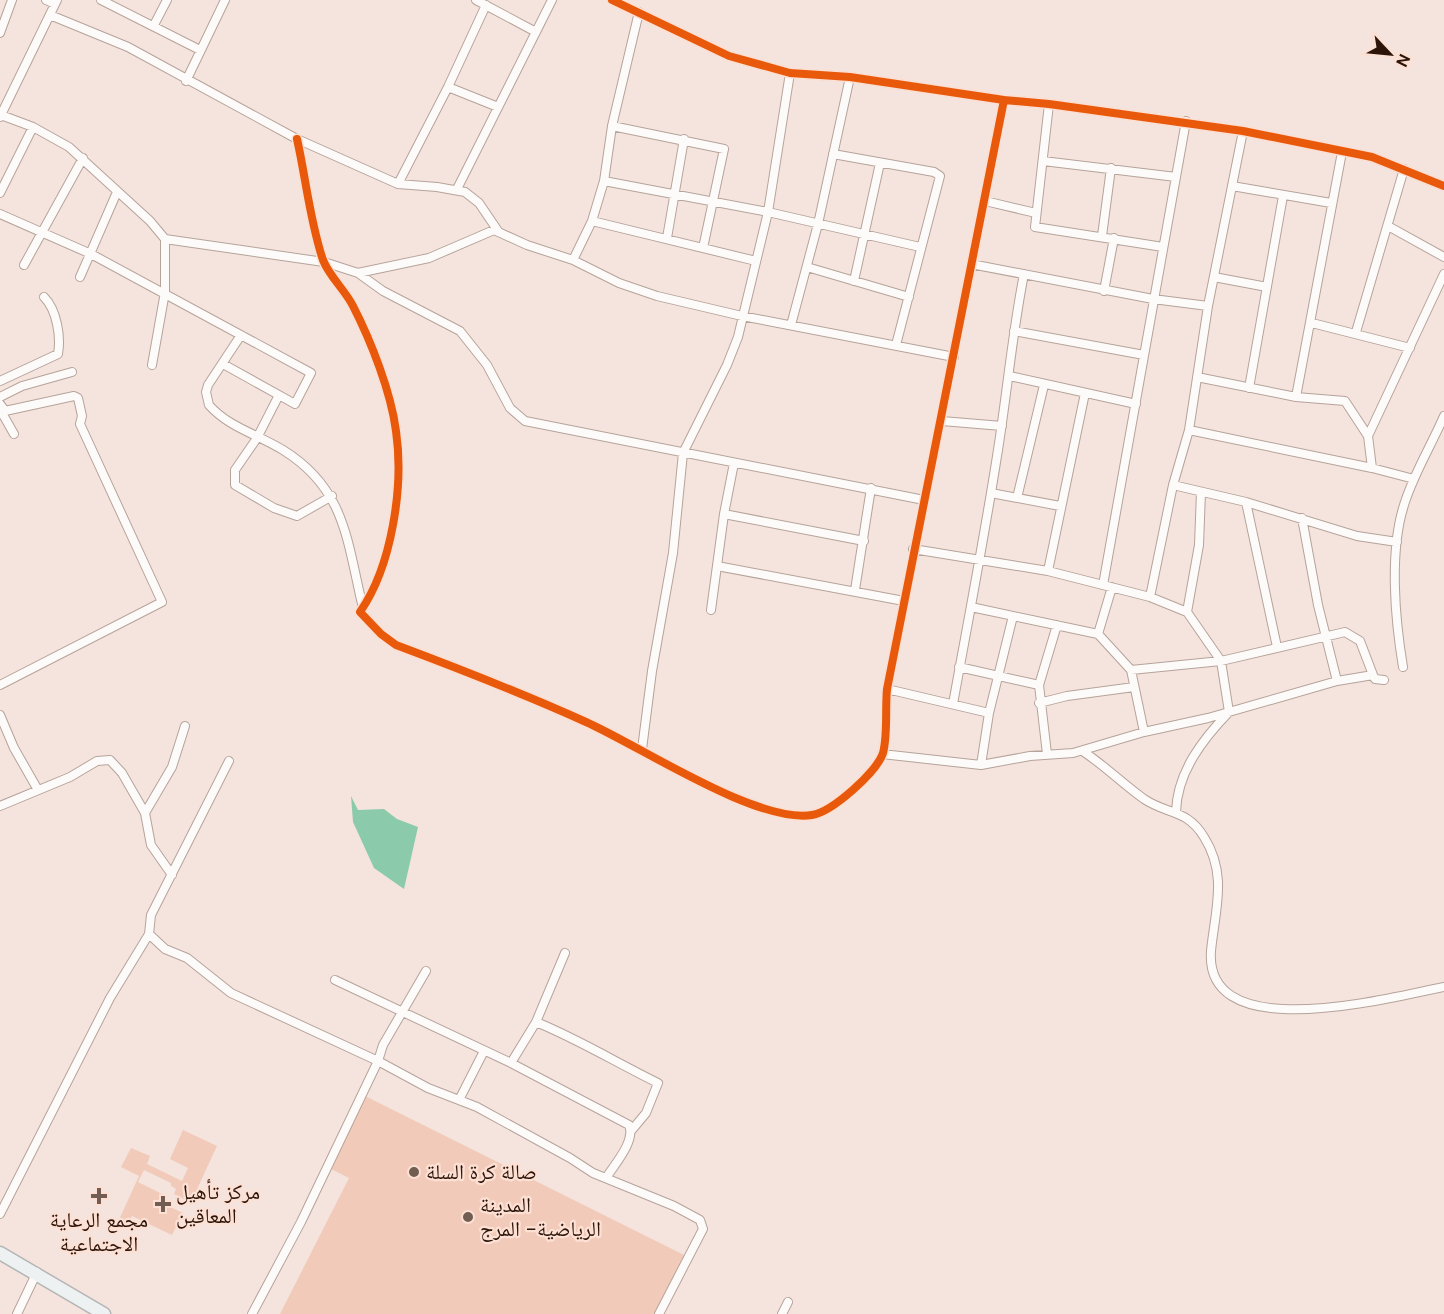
<svg xmlns="http://www.w3.org/2000/svg" width="1444" height="1314" font-family="'DM Sans','Noto Naskh Arabic',sans-serif">
<style>
.green{fill:#f1cab9}
.water{fill:#8bcbab}
.lines{fill:none;stroke-linecap:round;stroke-linejoin:round}
.street-casing{stroke:#b6a39a;stroke-width:10}
.primary-casing{stroke:#b5b5b5;stroke-width:15}
.street{stroke:#fdfbfa;stroke-width:8}
.primary{stroke:#eef1f2;stroke-width:12}
.cycleway-casing{stroke:#fde0d4;stroke-width:11}
.cycleway{stroke:#e8590c;stroke-width:8}
.poi-dot{fill:#725d53;stroke:#fde0d4;stroke-width:2}
.labels{text-anchor:middle;stroke-width:4.5;stroke-linejoin:round;paint-order:stroke}
.poi-label{font-size:21px;fill:#2c1409;stroke:#fde0d4;text-anchor:start}
</style>
<rect width="100%" height="100%" fill="#f4e4dd"/>
<path class="green" d="M 363,1095 L 686,1256 L 657,1314 L 280,1314 L 349,1178 L 327,1167 Z
M 183,1130 L 217,1146 L 191,1202 L 174,1194 L 176,1189 L 171,1186 L 171,1183 L 144,1170 L 138,1182 L 162,1194 L 158,1201 L 183,1213 L 172,1235 L 132,1216 L 127,1226 L 118,1222 L 139,1176 L 121,1167 L 131,1148 L 150,1156 L 147,1164 L 182,1181 L 188,1168 L 170,1159 Z"/>
<path class="water" d="M 351,796 L 358,810 L 384,809 L 397,819 L 418,827 L 404,889 L 374,868 L 353,822 Z"/>
<g class="lines">
<defs>
<path id="street" d="M 46,0 L 55,4
M 101,0 L 200,50
M 476,0 L 536,32
M 612,0 L 729,56 L 790,73 L 850,77 L 1004,100 L 1049,104 L 1243,131 L 1372,157 L 1444,186
M 50,15 L 128,47 L 297,139 L 398,184 L 437,187 L 465,192 L 479,203 L 498,231
M 154,25 L 167,0
M 0,33 L 12,0
M 186,81 L 225,0
M 448,87 L 498,107
M 1049,104 L 1035,227 L 1163,247
M 1,115 L 33,127 L 69,147 L 150,221 L 165,239 L 165,292 L 152,365
M 0,117 L 57,0
M 612,126 L 724,149 L 703,248
M 297,139 C 306,179 310,222 323,260 C 329,276 345,290 353,306 C 371,341 391,392 396,431 C 404,486 392,566 360,612 L 381,634 L 396,645 C 460,669 524,694 586,722 C 640,746 757,824 812,815 C 832,812 877,772 883,753 C 888,734 885,709 887,689 L 1004,100
M 833,154 L 934,172 L 940,176 L 896,345
M 1043,161 L 1176,177
M 604,181 L 768,212 L 920,247
M 398,184 L 448,87 L 486,5
M 1232,186 L 1331,203
M 457,189 L 552,0
M 0,193 L 33,127
M 985,201 L 1036,213
M 0,214 L 91,254 L 311,373 L 295,404 L 223,364
M 592,221 L 756,261
M 1388,226 L 1444,257
M 1102,236 L 1111,168
M 667,238 L 684,139
M 165,239 L 324,262 L 358,273 L 429,258 L 494,230 L 527,245 L 573,260 L 619,283 L 657,296 L 742,316 L 954,357
M 573,260 L 592,221 L 604,181 L 612,126 L 639,12
M 971,264 L 1153,299 L 1208,306
M 24,265 L 83,158
M 807,267 L 909,297
M 358,273 L 383,291 L 460,331 L 487,365 L 510,408 L 525,421 L 924,500
M 80,277 L 117,192
M 1214,277 L 1267,287
M 854,281 L 880,163
M 1104,291 L 1114,238
M 1312,323 L 1410,348
M 791,325 L 818,224 L 850,77
M 1014,331 L 1144,355
M 1356,332 L 1404,169
M 241,335 L 208,385 L 206,392 L 209,405 C 228,427 259,435 283,450 C 346,489 347,542 363,608
M 1010,376 L 1136,404
M 1197,377 L 1296,397 L 1345,401 L 1368,436 L 1372,468
M 0,381 L 58,354 C 61,337 57,310 44,297
M 1249,388 L 1283,196
M 279,395 L 257,438 L 235,470 L 235,485 L 274,508 L 297,516 L 332,496
M 0,397 L 22,386 L 72,372
M 1296,397 L 1342,152
M 0,404 L 5,411 L 2,413 L 14,434
M 942,421 L 1002,426
M 1189,430 L 1372,468 L 1414,479
M 1368,436 L 1444,274
M 1173,485 L 1246,502 L 1357,536 L 1397,542
M 991,493 L 1060,506
M 1017,498 L 1044,385
M 1246,502 L 1277,647
M 724,514 L 864,541
M 1302,518 L 1318,605 L 1337,681
M 913,549 L 1048,571 L 1150,597 L 1187,612 L 1221,661 L 1229,712 C 1203,739 1177,772 1176,812
M 717,566 L 904,601
M 1048,571 L 1085,393
M 1103,585 L 1186,121
M 1112,587 L 1098,634 L 1131,670
M 855,590 L 871,488
M 1150,597 L 1173,485 L 1189,430 L 1208,306 L 1243,131
M 971,607 L 1098,634
M 711,610 L 724,514 L 734,463
M 1187,612 L 1199,545 L 1201,492
M 959,667 L 1039,685
M 1403,667 C 1395,619 1389,552 1404,505 C 1413,475 1431,446 1444,416
M 0,685 L 162,602 L 80,424 L 82,416 L 78,398 L 74,396 L 5,411
M 887,689 L 989,713
M 1039,703 L 1067,696 L 1134,687
M 953,704 C 968,621 984,539 997,456 C 1007,395 1012,334 1024,274
M 0,715 L 14,748 L 38,790
M 1144,732 L 1131,670 L 1221,661 L 1345,632 L 1360,641 L 1373,675 L 1375,679 L 1384,680
M 642,749 L 652,671 L 673,553 L 683,453 L 727,365 L 738,337 L 768,212 L 790,73
M 1084,752 C 1105,766 1123,784 1144,799 C 1168,815 1187,809 1204,837 C 1228,875 1215,910 1211,951 C 1204,1049 1394,996 1444,987
M 882,754 L 981,765 L 1030,756 L 1073,753 L 1144,732 L 1208,718 L 1337,681 L 1373,675
M 1047,754 L 1039,685 L 1057,625
M 981,765 L 989,713 L 1013,616
M 0,806 L 70,777 L 97,761 L 110,760 L 122,773 L 145,813 L 151,845 L 172,875
M 145,813 L 172,767 L 185,726
M 149,934 L 165,949 L 187,958 L 231,993 L 378,1061 L 301,1222 L 252,1314
M 426,971 L 383,1045 L 378,1061 L 428,1088 L 477,1107 L 570,1158 L 593,1173 L 674,1206 L 700,1220 L 703,1229 L 659,1314
M 335,980 L 511,1063 L 629,1125 C 636,1141 614,1165 606,1178
M 536,1022 C 578,1039 617,1063 658,1083 L 646,1113 L 631,1131
M 511,1063 L 536,1022 L 565,953
M 459,1100 L 484,1051
M 0,1214 L 110,998 L 149,934 L 151,915 L 229,761
M 17,1314 L 37,1272
M 782,1314 L 788,1302"/>
<path id="primary" d="M 0,1253 L 104,1314"/>
</defs>
<use href="#street" class="street-casing"/>
<use href="#primary" class="primary-casing"/>
<use href="#street" class="street"/>
<use href="#primary" class="primary"/>
<defs>
<path id="cycleway" d="M 612,0 L 729,56 L 790,73 L 850,77 L 1004,100 L 1049,104 L 1243,131 L 1372,157 L 1444,186
M 297,139 C 306,179 310,222 323,260 C 329,276 345,290 353,306 C 371,341 391,392 396,431 C 404,486 392,566 360,612 L 381,634 L 396,645 C 460,669 524,694 586,722 C 640,746 757,824 812,815 C 832,812 877,772 883,753 C 888,734 885,709 887,689 L 1004,100"/>
</defs>
<use href="#cycleway" class="cycleway-casing"/>
<use href="#cycleway" class="cycleway"/>
</g>
<g class="poi-dot">
<circle cx="414" cy="1172" r="6"/>
<path d="M96 1187h6v6h6v6h-6v6h-6v-6h-6v-6h6z"/>
<path d="M160 1195h6v6h6v6h-6v6h-6v-6h-6v-6h6z"/>
<circle cx="468" cy="1217" r="6"/>
</g>
<g class="labels">
<g class="poi-label">
<text x="426" y="1179">صالة كرة السلة</text>
<text x="176" y="1199">مركز تأهيل<tspan x="176" dy="24">المعاقين</tspan></text>
<text x="480" y="1212">المدينة<tspan x="480" dy="24">الرياضية- المرج</tspan></text>
<text x="99" y="1227" text-anchor="middle">مجمع الرعاية<tspan x="99" dy="24">الاجتماعية</tspan></text>
</g>
</g>
<g transform="translate(1390 54) rotate(116)" stroke="#fde0d4" stroke-width="4.5" paint-order="stroke">
<path d="M0-4.5L10 22L0 15L-10 22Z" fill="#2c1409"/>
<text y="-9" font-size="16" font-weight="bold" text-anchor="middle" fill="#2c1409">N</text>
</g>
</svg>
